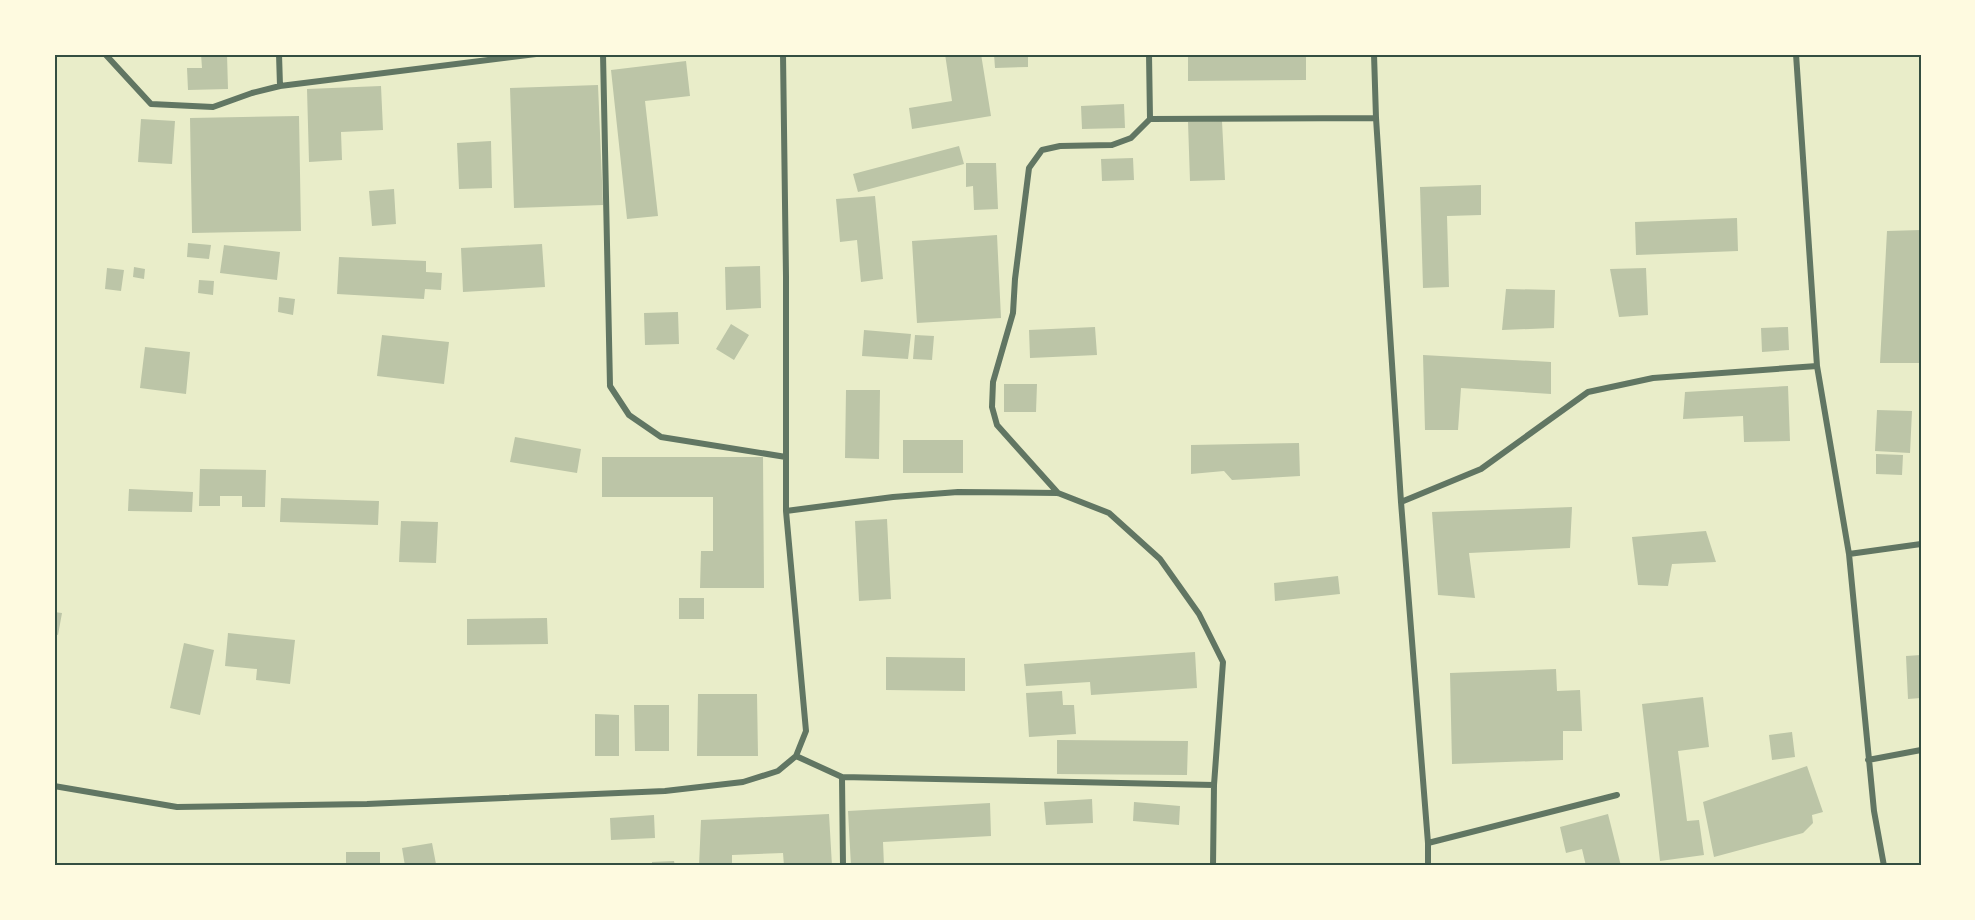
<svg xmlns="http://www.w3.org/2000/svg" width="1975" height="920" font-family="Roboto,sans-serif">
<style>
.building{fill:#bcc5a7}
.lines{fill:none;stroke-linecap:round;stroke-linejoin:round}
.minor{stroke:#617663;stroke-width:6}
.neatline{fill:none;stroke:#344e41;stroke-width:2}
</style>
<rect width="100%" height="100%" fill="#e9edc9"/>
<path class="building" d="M 201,54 L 227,54 L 228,89 L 188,90 L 187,68 L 202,68 Z
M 945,54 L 981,54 L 991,116 L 912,129 L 909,108 L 952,101 Z
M 994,54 L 1028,54 L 1028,67 L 995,68 Z
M 1188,54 L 1306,54 L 1306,80 L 1188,81 Z
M 686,61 L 690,96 L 645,101 L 658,216 L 627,219 L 611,70 Z
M 598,85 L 603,205 L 514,208 L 510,88 Z
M 381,86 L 383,130 L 341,132 L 342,160 L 309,162 L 307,89 Z
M 1124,104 L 1125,128 L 1082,129 L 1081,106 Z
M 299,116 L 301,231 L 192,233 L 190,118 Z
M 141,119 L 175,121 L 172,164 L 138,162 Z
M 1222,121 L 1225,180 L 1190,181 L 1188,122 Z
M 491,141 L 492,188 L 459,189 L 457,143 Z
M 959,146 L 964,164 L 858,192 L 853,174 Z
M 1133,158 L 1134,180 L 1102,181 L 1101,159 Z
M 966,163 L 996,163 L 998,209 L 974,210 L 973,186 L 966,187 Z
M 1481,185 L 1481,215 L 1447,216 L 1449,287 L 1423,288 L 1420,187 Z
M 394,189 L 396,224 L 372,226 L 369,191 Z
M 875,196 L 883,279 L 861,282 L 857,240 L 840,242 L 836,199 Z
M 1737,218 L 1738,251 L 1636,255 L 1635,222 Z
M 1921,230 L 1921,363 L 1880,363 L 1887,231 Z
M 997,235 L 1001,318 L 917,323 L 912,241 Z
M 188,243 L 211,245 L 209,259 L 187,257 Z
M 542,244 L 545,287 L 463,292 L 461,248 Z
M 224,245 L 280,252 L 277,280 L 220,273 Z
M 339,257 L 426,261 L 426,272 L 442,273 L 441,290 L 425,289 L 424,299 L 337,294 Z
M 760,266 L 761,308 L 726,310 L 725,267 Z
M 134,267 L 145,269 L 144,279 L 133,277 Z
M 107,268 L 124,270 L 121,291 L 105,289 Z
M 1646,268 L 1648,315 L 1619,317 L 1610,269 Z
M 199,280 L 214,281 L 213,295 L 198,293 Z
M 1506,289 L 1555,290 L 1554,328 L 1502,330 Z
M 279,297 L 295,299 L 293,315 L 278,312 Z
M 678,312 L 679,344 L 645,345 L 644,313 Z
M 731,324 L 749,335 L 734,360 L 716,349 Z
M 1095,327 L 1097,355 L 1030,358 L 1029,330 Z
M 1788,327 L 1789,350 L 1762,352 L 1761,328 Z
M 864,330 L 911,334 L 908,359 L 862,356 Z
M 382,335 L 449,342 L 444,384 L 377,376 Z
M 915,335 L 934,336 L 932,360 L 913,359 Z
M 145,347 L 190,352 L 186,394 L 140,388 Z
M 1423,355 L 1551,362 L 1551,394 L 1461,388 L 1458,430 L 1425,430 Z
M 1004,384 L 1037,384 L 1036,412 L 1004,412 Z
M 1788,386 L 1790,441 L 1744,442 L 1743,416 L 1683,419 L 1685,392 Z
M 846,390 L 880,390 L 879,459 L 845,458 Z
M 1877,410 L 1912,411 L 1910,453 L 1875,451 Z
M 515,437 L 581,449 L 577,473 L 510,462 Z
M 903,440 L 963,440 L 963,473 L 903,473 Z
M 1299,443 L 1300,476 L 1232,480 L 1224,471 L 1191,474 L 1191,445 Z
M 1876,454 L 1903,455 L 1902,475 L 1876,474 Z
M 602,457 L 763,457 L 764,588 L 700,588 L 701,551 L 713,551 L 713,497 L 602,497 Z
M 200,469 L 266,470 L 265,507 L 242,507 L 242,496 L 220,496 L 220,506 L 199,506 Z
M 129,489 L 193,492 L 192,512 L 128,511 Z
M 281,498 L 379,501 L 378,525 L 280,522 Z
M 1572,507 L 1570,548 L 1469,553 L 1475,598 L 1438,595 L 1432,512 Z
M 887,519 L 891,599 L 859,601 L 855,521 Z
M 401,521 L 438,522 L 436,563 L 399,562 Z
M 1706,531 L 1716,562 L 1672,564 L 1668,586 L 1638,585 L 1632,537 Z
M 1338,576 L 1340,594 L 1275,601 L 1274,583 Z
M 679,598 L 704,598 L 704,619 L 679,619 Z
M 54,612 L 62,613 L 58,635 L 54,634 Z
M 547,618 L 548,644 L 467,645 L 467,619 Z
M 228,633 L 295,640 L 290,684 L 256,680 L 257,669 L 225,666 Z
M 184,643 L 214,650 L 200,715 L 170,708 Z
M 1195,652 L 1197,688 L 1091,695 L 1090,682 L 1026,686 L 1024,664 Z
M 1921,655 L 1921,698 L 1908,699 L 1906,656 Z
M 886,657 L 965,658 L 965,691 L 886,690 Z
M 1556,669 L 1557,691 L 1580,690 L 1582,731 L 1563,731 L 1563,760 L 1452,764 L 1450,673 Z
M 1062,691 L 1063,705 L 1074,705 L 1076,734 L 1029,737 L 1026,693 Z
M 698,694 L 757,694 L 758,756 L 697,756 Z
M 1703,697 L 1709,747 L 1678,751 L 1687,821 L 1699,820 L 1704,855 L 1660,861 L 1642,704 Z
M 634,705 L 669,705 L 669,751 L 635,751 Z
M 595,714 L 619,715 L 619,756 L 595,756 Z
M 1792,732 L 1795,757 L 1772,760 L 1769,735 Z
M 1057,740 L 1188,741 L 1187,775 L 1057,774 Z
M 1807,766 L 1823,812 L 1812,815 L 1813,823 L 1803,833 L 1714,857 L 1703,802 Z
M 1092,799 L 1093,823 L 1046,825 L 1044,802 Z
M 1134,802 L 1180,806 L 1179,825 L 1133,821 Z
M 990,803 L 991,836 L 883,842 L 884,866 L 851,866 L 848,811 Z
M 829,814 L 832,866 L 784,866 L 783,853 L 732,855 L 732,866 L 699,866 L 701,820 Z
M 1608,814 L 1621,866 L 1586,866 L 1582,849 L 1566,853 L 1560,827 Z
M 654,815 L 655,838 L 611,840 L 610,818 Z
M 432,843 L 436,864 L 405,866 L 402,848 Z
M 346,852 L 380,852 L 380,866 L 346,866 Z
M 674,861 L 675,866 L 652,866 L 652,862 Z"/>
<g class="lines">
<path class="minor" d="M 105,54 L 151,104 L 213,107 L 252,93 L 280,86 L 536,54
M 279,54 L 280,86
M 603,54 L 610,386 L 629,415 L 661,437 L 786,457
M 1149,54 L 1150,119 L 1376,118
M 1374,54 L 1376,118 L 1401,502 L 1428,843 L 1428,866
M 1796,54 L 1817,366 L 1849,554 L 1874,811 L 1884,866
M 1058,493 L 997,425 L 992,407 L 993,382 L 1013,313 L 1015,279 L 1029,168 L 1042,150 L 1060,146 L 1112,145 L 1131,138 L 1150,119
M 1401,502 L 1481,469 L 1588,392 L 1653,378 L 1817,366
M 786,511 L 893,497 L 958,492 L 1058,493 L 1109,513 L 1160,559 L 1199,614 L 1223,662 L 1214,785 L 1213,866
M 1849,554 L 1921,544
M 796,756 L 842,777 L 1214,785
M 1868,760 L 1921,750
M 842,777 L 843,866
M 54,786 L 177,807 L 367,804 L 665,791 L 743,782 L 778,771 L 796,756 L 806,731 L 786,511 L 786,277 L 783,54
M 1428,843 L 1617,795"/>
</g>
<rect width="1975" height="920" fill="none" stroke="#fefae0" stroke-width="111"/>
<rect x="56" y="56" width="1864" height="808" class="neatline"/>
</svg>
